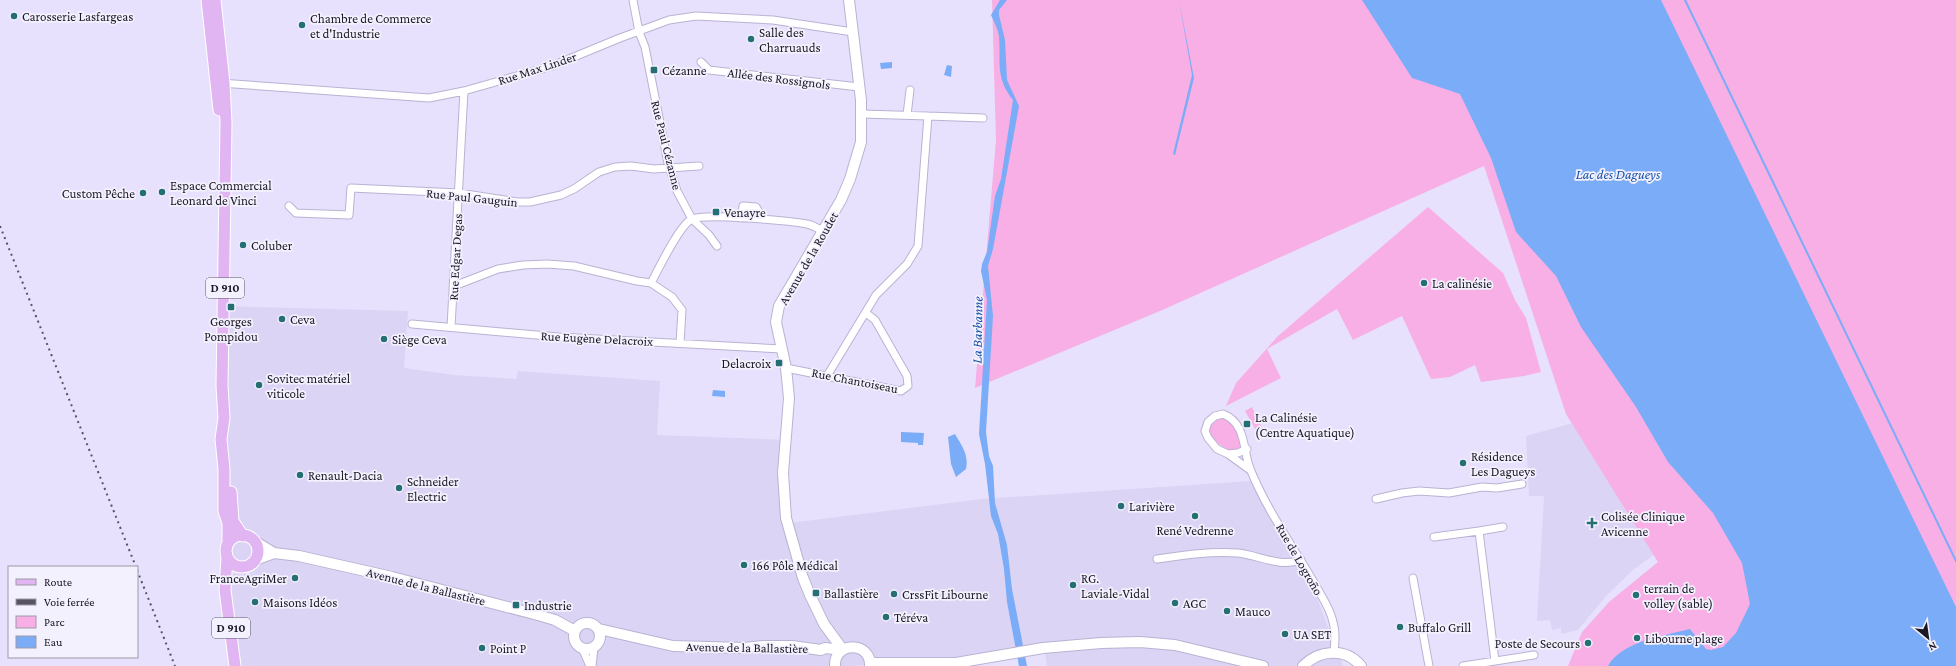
<svg xmlns="http://www.w3.org/2000/svg" width="1956" height="666" font-family="'Crimson Pro',serif">
<style>
.built{fill:#dcd4f5}
.green{fill:#f7afe5}
.water{fill:#7aacf7}
.lines{fill:none;stroke-linecap:round;stroke-linejoin:round}
.stream{stroke:#7aacf7;stroke-width:2}
.street-casing{stroke:#bab2d2;stroke-width:9}
.secondary-casing{stroke:#bab2d2;stroke-width:12}
.primary-casing{stroke:#fff;stroke-width:13}
.street{stroke:#fff;stroke-width:7}
.secondary{stroke:#fff;stroke-width:10}
.primary{stroke:#e1b5f1;stroke-width:11}
.rail{stroke:#575363;stroke-width:2;stroke-dasharray:2 4;stroke-linecap:butt}
.poi-dot{fill:#246f74;stroke:#f4f1ff;stroke-width:1.5}
.labels{text-anchor:middle;stroke-width:3.5;stroke-linejoin:round;paint-order:stroke}
.shield{fill:#f4f1ff;stroke:#5c5965;stroke-width:1}
.shield-label{font-size:12px;font-weight:bold;fill:#1b1823}
.poi-label{font-size:13px;fill:#1b1823;stroke:#f4f1ff;text-anchor:start}
.street-label{font-size:13px;fill:#1b1823;stroke:#f4f1ff}
.water-label{font-size:14px;font-style:italic;fill:#1753a9;stroke:#f4f1ff}
</style>
<rect width="100%" height="100%" fill="#e8e1fd"/>
<path class="built" d="M 219,306 L 408,311 L 404,368 L 454,375 L 516,379 L 518,371 L 660,381 L 657,435 L 787,440 L 789,523 L 982,499 L 1251,481 L 1306,569 L 1343,666 L 1047,666 L 1045,652 L 852,666 L 236,666 L 228,556 Z
M 1576,422 L 1662,549 L 1634,569 L 1607,595 L 1578,630 L 1561,634 L 1561,628 L 1552,630 L 1550,620 L 1537,621 L 1544,496 L 1529,496 L 1526,436 Z"/>
<path class="green" d="M 992,0 L 1956,0 L 1956,666 L 1568,666 L 1582,632 L 1609,602 L 1658,562 L 1566,414 L 1484,166 L 1160,311 L 975,388 L 996,140 Z
M 1428,207 L 1503,273 L 1515,300 L 1526,318 L 1541,372 L 1524,376 L 1481,382 L 1475,365 L 1450,377 L 1431,379 L 1402,316 L 1353,340 L 1337,309 L 1267,349 L 1281,378 L 1226,406 L 1236,383 L 1278,336 Z
M 1252,407 L 1263,430 L 1257,432 L 1245,411 Z
M 1223,416 C 1233,422 1240,432 1242,445 L 1239,449 L 1230,451 C 1221,445 1205,438 1211,425 C 1213,419 1216,418 1223,416 Z"/>
<path class="water" d="M 1000,0 L 1007,0 L 999,10 L 999,15 L 1005,40 L 1007,80 L 1019,106 L 993,249 L 988,266 L 993,316 L 986,432 L 989,456 L 993,466 L 995,503 L 1007,545 L 1012,589 L 1027,666 L 1019,666 L 1007,602 L 1004,569 L 998,534 L 991,516 L 985,464 L 979,434 L 987,300 L 981,271 L 982,264 L 987,252 L 995,196 L 1001,179 L 1013,100 C 995,77 1001,63 999,36 C 998,29 994,22 991,15 Z
M 1179,0 L 1194,78 L 1175,155 L 1173,154 L 1192,75 Z
M 1362,0 L 1661,0 L 1956,607 L 1956,666 L 1608,666 C 1622,641 1664,636 1690,629 L 1706,649 L 1711,650 L 1723,647 L 1736,633 L 1750,604 L 1742,563 L 1713,513 L 1668,462 L 1636,407 L 1581,327 L 1556,276 L 1516,232 L 1491,158 L 1460,94 L 1412,78 Z
M 892,62 L 892,68 L 881,69 L 880,63 Z
M 947,65 L 952,66 L 951,77 L 944,75 Z
M 713,390 L 725,391 L 725,397 L 712,396 Z
M 901,432 L 924,433 L 923,445 L 918,445 L 918,443 L 901,442 Z
M 955,434 C 962,446 969,455 966,469 L 956,477 L 951,464 L 948,437 Z"/>
<g class="lines">
<path class="stream" d="M 1685,0 L 1956,561"/>
<defs>
<path id="street" d="M 633,0 L 639,32 L 645,47 L 668,163 L 677,191 L 692,219 L 709,235 L 717,246
M 701,62 L 709,70 L 859,87
M 220,83 L 429,98 L 464,91 L 552,66 L 620,38 L 669,20 L 696,16 L 773,20 L 853,32
M 907,115 L 910,90
M 928,116 L 983,118
M 289,206 L 296,213 L 349,215 L 351,188 L 459,193 L 517,202 L 530,202 L 561,195 L 574,189 L 599,172 L 615,167 L 631,166 L 654,169 L 699,166
M 741,218 L 743,206 L 756,207 L 763,219
M 651,283 C 658,270 680,224 692,219 C 705,213 790,221 807,224 C 813,225 819,229 824,232
M 454,286 L 498,269 L 523,265 L 547,264 L 574,266 L 637,281 L 651,283 L 672,297 L 682,310 L 680,343
M 412,324 L 559,337 L 782,349
M 451,327 L 464,91
M 786,368 L 901,391 L 908,386 L 907,376 L 875,320 L 866,313
M 827,376 L 876,295 L 907,264 L 918,246 L 928,116 L 862,114
M 1228,454 L 1238,453 L 1247,449
M 1250,470 L 1228,454 L 1217,449 L 1208,438 L 1205,431 L 1208,422 L 1215,416 L 1223,414 C 1248,424 1242,452 1251,471 C 1267,510 1292,545 1313,581 C 1320,594 1330,607 1333,622 C 1336,632 1335,642 1334,652
M 1376,499 L 1402,493 L 1419,491 L 1449,493 L 1482,487 L 1497,488 L 1522,484
M 1479,531 L 1503,527
M 1434,537 L 1479,531 L 1495,661
M 1157,559 C 1184,555 1211,551 1238,553 C 1258,555 1281,568 1301,560
M 1413,578 L 1429,666
M 582,648 L 590,666
M 592,666 L 594,647
M 1463,666 L 1534,655"/>
<path id="secondary" d="M 254,541 L 274,553 L 299,556 L 392,577 L 538,615 L 555,620 L 575,631
M 255,560 L 274,553
M574 636a13 13 0 1 1 26 0a13 13 0 1 1-26 0Z
M 599,629 L 673,646 L 744,648 L 763,646 L 792,646 L 821,650 L 825,648 L 843,650
M 843,650 L 824,624 L 810,595 L 803,578 L 786,518 L 783,473 L 789,398 L 786,368 L 776,322 L 779,306 L 841,200 L 850,179 L 861,142 L 861,100 L 849,0
M 870,663 L 956,663 L 1043,648 L 1101,643 L 1140,642 L 1175,645 L 1263,666
M 835,666 C 834,641 871,641 870,666
M 1303,666 C 1319,650 1345,647 1361,666"/>
<path id="primary" d="M 207,0 L 219,110
M 215,0 L 224,83 L 226,123 L 222,386 L 224,418 L 221,439 L 224,469 L 224,511 L 228,523 L 228,543
M 231,492 L 233,521 L 243,536
M226 551a16 16 0 1 1 32 0a16 16 0 1 1-32 0Z
M 227,557 L 225,590 L 235,666"/>
</defs>
<use href="#street" class="street-casing"/>
<use href="#secondary" class="secondary-casing"/>
<use href="#primary" class="primary-casing"/>
<use href="#street" class="street"/>
<use href="#secondary" class="secondary"/>
<use href="#primary" class="primary"/>
<path class="rail" d="M 0,226 L 136,567
M 137,570 L 175,666"/>
</g>
<g class="poi-dot">
<circle cx="14" cy="16" r="4"/>
<circle cx="302" cy="25" r="4"/>
<circle cx="751" cy="39" r="4"/>
<rect x="650" y="66" width="8" height="8" rx="2"/>
<circle cx="162" cy="192" r="4"/>
<circle cx="143" cy="193" r="4"/>
<rect x="712" y="208" width="8" height="8" rx="2"/>
<circle cx="243" cy="245" r="4"/>
<circle cx="1424" cy="283" r="4"/>
<rect x="227" y="303" width="8" height="8" rx="2"/>
<circle cx="282" cy="319" r="4"/>
<circle cx="384" cy="339" r="4"/>
<rect x="775" y="359" width="8" height="8" rx="2"/>
<circle cx="259" cy="385" r="4"/>
<rect x="1243" y="420" width="8" height="8" rx="2"/>
<circle cx="1463" cy="463" r="4"/>
<circle cx="300" cy="475" r="4"/>
<circle cx="399" cy="488" r="4"/>
<circle cx="1121" cy="506" r="4"/>
<circle cx="1195" cy="516" r="4"/>
<path d="M1590 517h4v4h4v4h-4v4h-4v-4h-4v-4h4z"/>
<circle cx="744" cy="565" r="4"/>
<circle cx="295" cy="578" r="4"/>
<circle cx="1073" cy="585" r="4"/>
<rect x="812" y="589" width="8" height="8" rx="2"/>
<circle cx="894" cy="594" r="4"/>
<circle cx="1636" cy="595" r="4"/>
<circle cx="255" cy="602" r="4"/>
<circle cx="1175" cy="603" r="4"/>
<rect x="512" y="601" width="8" height="8" rx="2"/>
<circle cx="1227" cy="611" r="4"/>
<circle cx="886" cy="617" r="4"/>
<circle cx="1400" cy="627" r="4"/>
<circle cx="1285" cy="634" r="4"/>
<circle cx="1637" cy="638" r="4"/>
<circle cx="1588" cy="643" r="4"/>
<circle cx="482" cy="648" r="4"/>
</g>
<g class="labels">
<g class="shield">
<rect x="206" y="278" width="38" height="20" rx="3"/>
<rect x="212" y="618" width="38" height="20" rx="3"/>
</g>
<g class="shield-label">
<text x="225" y="292">D 910</text>
<text x="231" y="632">D 910</text>
</g>
<g class="poi-label">
<text x="22" y="21">Carosserie Lasfargeas</text>
<text x="310" y="23">Chambre de Commerce<tspan x="310" dy="15">et d'Industrie</tspan></text>
<text x="759" y="37">Salle des<tspan x="759" dy="15">Charruauds</tspan></text>
<text x="662" y="75">Cézanne</text>
<text x="170" y="190">Espace Commercial<tspan x="170" dy="15">Leonard de Vinci</tspan></text>
<text x="135" y="198" text-anchor="end">Custom Pêche</text>
<text x="724" y="217">Venayre</text>
<text x="251" y="250">Coluber</text>
<text x="1432" y="288">La calinésie</text>
<text x="290" y="324">Ceva</text>
<text x="231" y="326" text-anchor="middle">Georges<tspan x="231" dy="15">Pompidou</tspan></text>
<text x="392" y="344">Siège Ceva</text>
<text x="771" y="368" text-anchor="end">Delacroix</text>
<text x="267" y="383">Sovitec matériel<tspan x="267" dy="15">viticole</tspan></text>
<text x="1255" y="422">La Calinésie<tspan x="1255" dy="15">(Centre Aquatique)</tspan></text>
<text x="1471" y="461">Résidence<tspan x="1471" dy="15">Les Dagueys</tspan></text>
<text x="308" y="480">Renault-Dacia</text>
<text x="407" y="486">Schneider<tspan x="407" dy="15">Electric</tspan></text>
<text x="1129" y="511">Larivière</text>
<text x="1601" y="521">Colisée Clinique<tspan x="1601" dy="15">Avicenne</tspan></text>
<text x="1195" y="535" text-anchor="middle">René Vedrenne</text>
<text x="752" y="570">166 Pôle Médical</text>
<text x="287" y="583" text-anchor="end">FranceAgriMer</text>
<text x="1081" y="583">RG.<tspan x="1081" dy="15">Laviale-Vidal</tspan></text>
<text x="1644" y="593">terrain de<tspan x="1644" dy="15">volley (sable)</tspan></text>
<text x="824" y="598">Ballastière</text>
<text x="902" y="599">CrssFit Libourne</text>
<text x="263" y="607">Maisons Idéos</text>
<text x="1183" y="608">AGC</text>
<text x="524" y="610">Industrie</text>
<text x="1235" y="616">Mauco</text>
<text x="894" y="622">Téréva</text>
<text x="1408" y="632">Buffalo Grill</text>
<text x="1293" y="639">UA SET</text>
<text x="1645" y="643">Libourne plage</text>
<text x="1580" y="648" text-anchor="end">Poste de Secours</text>
<text x="490" y="653">Point P</text>
</g>
<g class="street-label">
<text transform="translate(537 68) rotate(-18)" y="5">Rue Max Linder</text>
<text transform="translate(779 78) rotate(7)" y="5">Allée des Rossignols</text>
<text transform="translate(667 145) rotate(76)" y="5">Rue Paul Cézanne</text>
<text transform="translate(472 197) rotate(6)" y="5">Rue Paul Gauguin</text>
<text transform="translate(455 257) rotate(-87)" y="5">Rue Edgar Degas</text>
<text transform="translate(808 258) rotate(-60)" y="5">Avenue de la Roudet</text>
<text transform="translate(597 338) rotate(3)" y="5">Rue Eugène Delacroix</text>
<text transform="translate(855 380) rotate(11)" y="5">Rue Chantoiseau</text>
<text transform="translate(1300 559) rotate(60)" y="5">Rue de Logroño</text>
<text transform="translate(426 586) rotate(14)" y="5">Avenue de la Ballastière</text>
<text transform="translate(747 647) rotate(1)" y="5">Avenue de la Ballastière</text>
</g>
<g class="water-label">
<text x="1618" y="179">Lac des Dagueys</text>
<text transform="translate(977 330) rotate(-89)" y="5">La Barbanne</text>
</g>
</g>
<rect x="8" y="566" width="130" height="92" fill="#f4f1ff" stroke="#9d9aa7"/>
<rect x="16" y="579" width="20" height="6" fill="#e1b5f1" stroke="#9d9aa7"/>
<text x="44" y="586" font-size="12" fill="#1b1823">Route</text>
<rect x="16" y="599" width="20" height="6" fill="#575363" stroke="#9d9aa7"/>
<text x="44" y="606" font-size="12" fill="#1b1823">Voie ferrée</text>
<rect x="16" y="616" width="20" height="12" fill="#f7afe5" stroke="#9d9aa7"/>
<text x="44" y="626" font-size="12" fill="#1b1823">Parc</text>
<rect x="16" y="636" width="20" height="12" fill="#7aacf7" stroke="#9d9aa7"/>
<text x="44" y="646" font-size="12" fill="#1b1823">Eau</text>
<g transform="translate(1928 638) rotate(151)" stroke="#f4f1ff" stroke-width="3" paint-order="stroke">
<path d="M0-3L7 15L0 10L-7 15Z" fill="#1b1823"/>
<text y="-6" font-size="11" font-weight="bold" text-anchor="middle" fill="#1b1823">N</text>
</g>
</svg>
